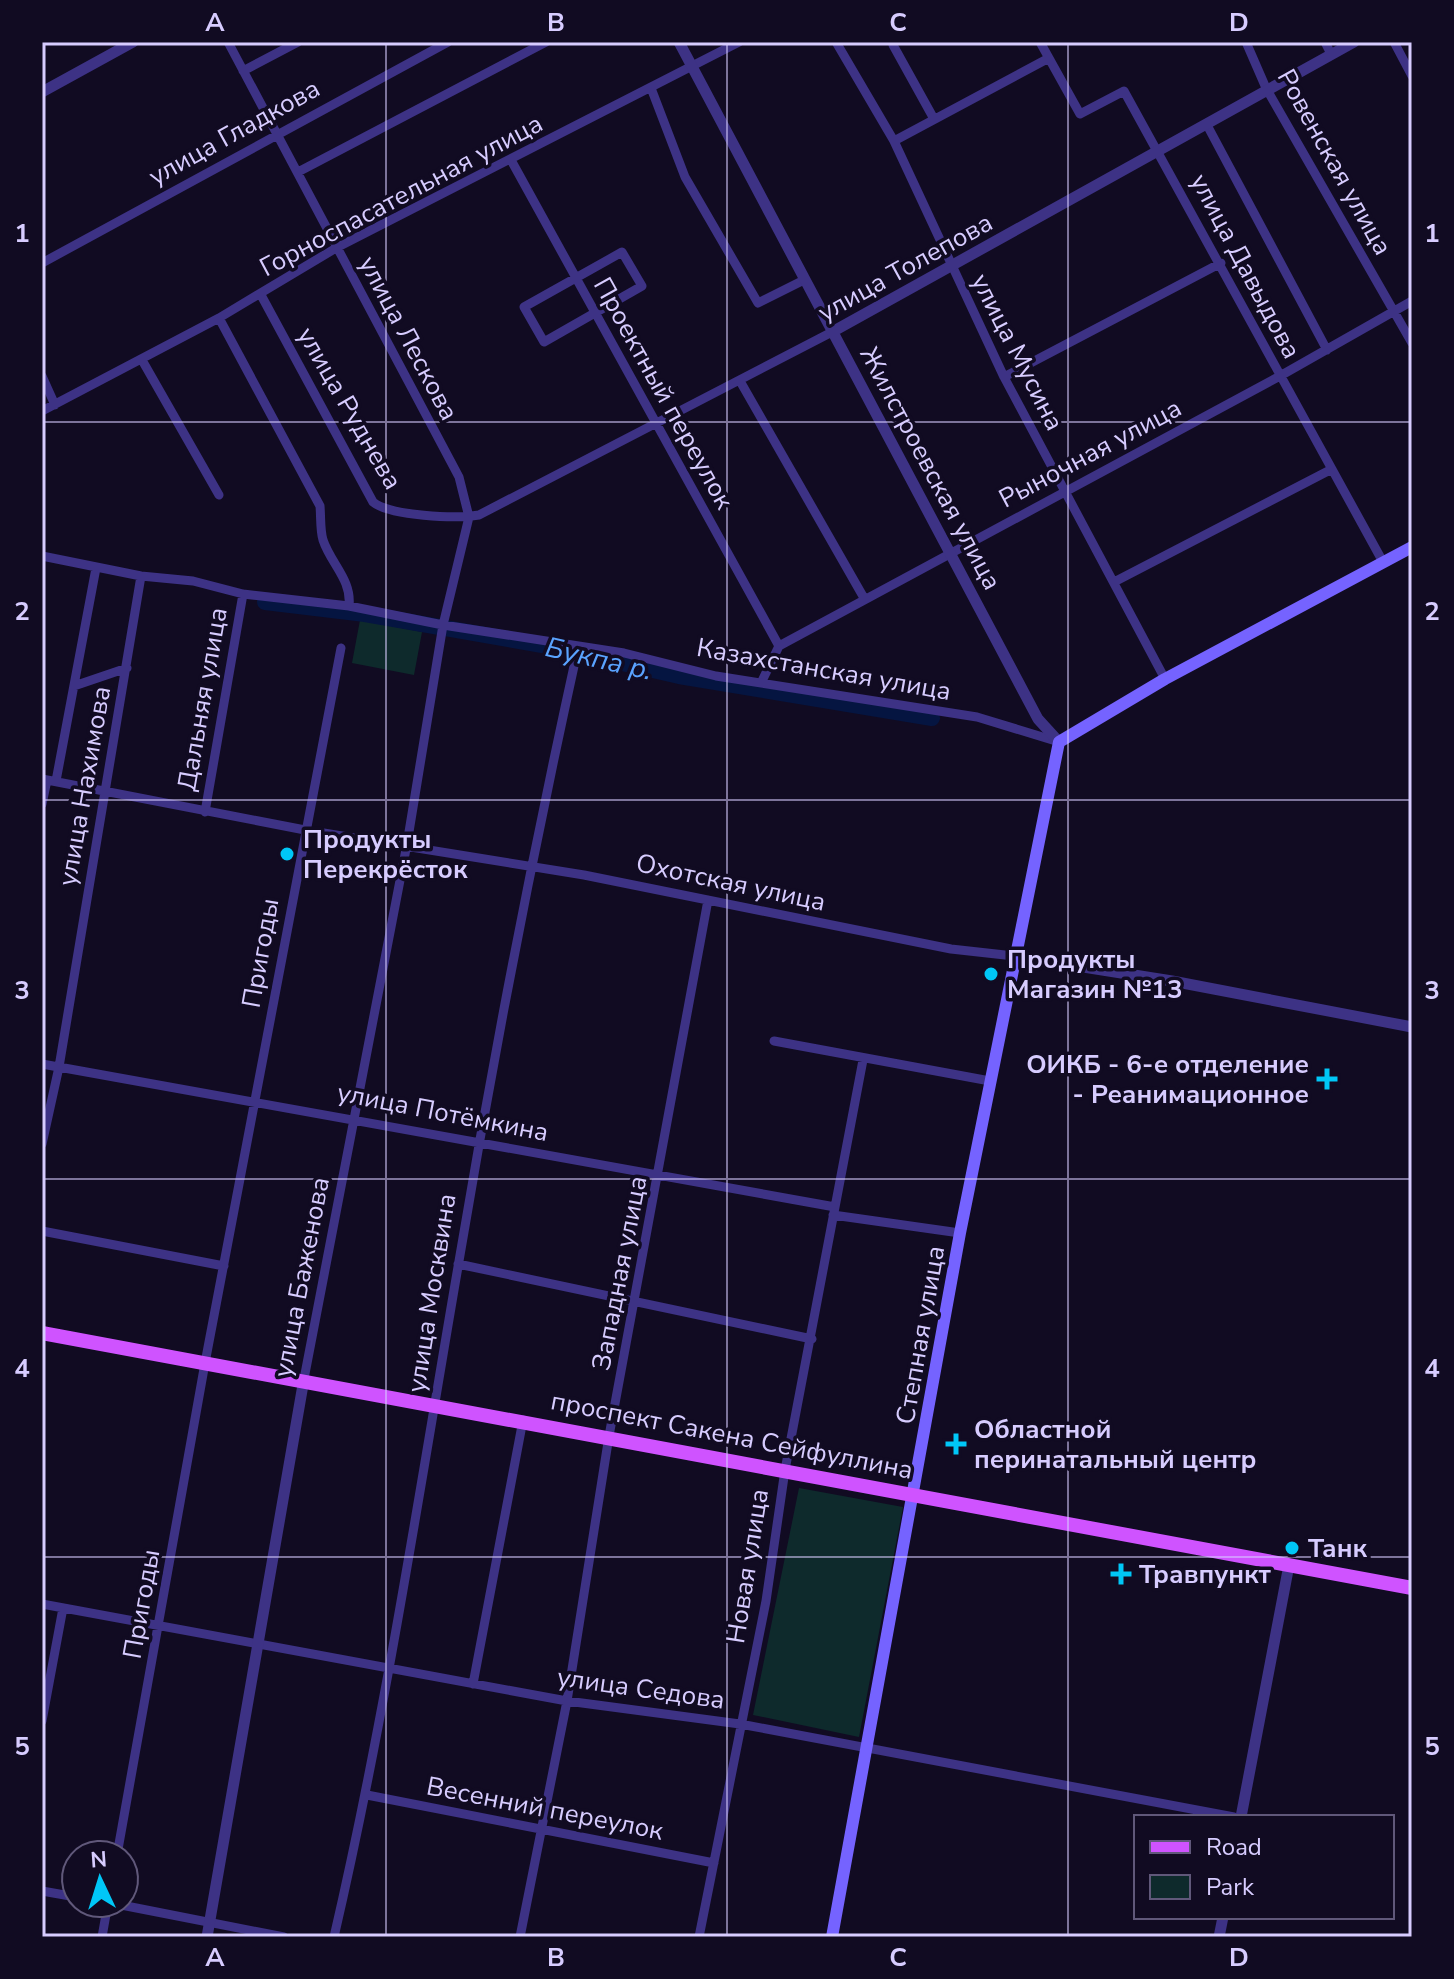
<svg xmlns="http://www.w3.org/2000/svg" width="1454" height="1979" font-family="'Nunito Sans',sans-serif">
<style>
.green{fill:#0e2a2c}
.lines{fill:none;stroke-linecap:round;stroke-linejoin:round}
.river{stroke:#051541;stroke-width:16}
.minor{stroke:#3d3285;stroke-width:9}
.tertiary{stroke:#3d3285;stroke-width:11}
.secondary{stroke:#7563ff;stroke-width:12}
.primary{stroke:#cf53ff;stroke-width:14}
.grid{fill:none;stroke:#d7ccff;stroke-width:2;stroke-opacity:0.55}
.poi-dot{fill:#00c7f7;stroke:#110b22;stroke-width:3}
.labels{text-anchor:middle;stroke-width:7;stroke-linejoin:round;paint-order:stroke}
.street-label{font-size:26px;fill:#d7ccff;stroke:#110b22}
.poi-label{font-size:26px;font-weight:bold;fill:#d7ccff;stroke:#110b22;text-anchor:start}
.water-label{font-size:28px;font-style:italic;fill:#5aa3ff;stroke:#110b22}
.neatline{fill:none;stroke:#d7ccff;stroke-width:3}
.grid-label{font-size:26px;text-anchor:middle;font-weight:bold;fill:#d7ccff}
</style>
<rect width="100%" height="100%" fill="#110b22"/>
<path class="green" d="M 360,620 L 422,632 L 414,675 L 352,663 Z
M 799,1488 L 903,1507 L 859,1737 L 753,1715 Z"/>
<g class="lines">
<path class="river" d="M 265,602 L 365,614 L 548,646 L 679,676 L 932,718"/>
<path class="minor" d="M 228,42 L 459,477 L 469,517 L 443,625 L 407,844 L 304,1379
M 836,42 L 894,141 L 1004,377 L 1165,679
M 1040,42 L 1080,114 L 1124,91 L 1383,562
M 1246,42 L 1266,88 L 1412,343
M 1325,42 L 1331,54
M 1394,42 L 1412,76
M 893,45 L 934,119
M 243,71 L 298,42
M 651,88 L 685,177 L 758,303 L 804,280
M 1207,125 L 1327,350
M 894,141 L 1049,58
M 511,160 L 779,646
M 298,172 L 546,42
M 622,252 L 642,286 L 544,342 L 524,307 Z
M 42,263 L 448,42
M 261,295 L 373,502 C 390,516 456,519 479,515 L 832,332
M 219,318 L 320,506 C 321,517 320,530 323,540 C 331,564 352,580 349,606
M 142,360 L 219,495
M 42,376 L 55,405
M 1004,377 L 1221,263
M 740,381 L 864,598
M 42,411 L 219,318 L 336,248 L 739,42
M 42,556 L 141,576 L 193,581 L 243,594 L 349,606 L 443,625 L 624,653 L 716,676 L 977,717 L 1059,742
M 1116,581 L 1332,469
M 762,681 L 779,646 L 1280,376 L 1412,301
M 74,686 L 127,668
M 42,779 L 305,830 L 584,875 L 951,949 L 1014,956
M 56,781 L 96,568
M 42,804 L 47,780
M 205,812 L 243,594
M 774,1041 L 990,1081
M 42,1064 L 835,1207
M 42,1144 L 59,1067 L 141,576
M 833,1215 L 960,1233
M 42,1231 L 224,1266
M 458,1264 L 812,1339
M 42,1604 L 567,1701 L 740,1724 L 1234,1817
M 473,1684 L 523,1420
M 42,1721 L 63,1608
M 367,1795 L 714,1863
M 117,1855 L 205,1363 L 341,648
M 42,1891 L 76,1897
M 111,1903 L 284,1937
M 102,1937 L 108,1903
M 334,1937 C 386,1713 420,1487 459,1261 C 493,1058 532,857 576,657
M 520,1937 L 567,1701 L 609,1436 L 708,900
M 699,1937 L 766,1601 L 785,1470 L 863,1060"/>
<path class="tertiary" d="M 679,42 L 1038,719 L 1059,742
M 42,92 L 133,42
M 832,332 L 1354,42
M 1014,956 L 1172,981 L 1412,1027
M 1241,1817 L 1289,1565
M 207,1937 L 304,1379
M 1219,1937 L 1223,1917"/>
<path class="secondary" d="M 832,1937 L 960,1233 L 1059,742 L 1165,679 L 1412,547"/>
<path class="primary" d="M 42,1333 L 1412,1588"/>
</g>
<path class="grid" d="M 386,42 L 386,1937M 727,42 L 727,1937M 1068,42 L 1068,1937M 42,422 L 1412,422M 42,800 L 1412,800M 42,1179 L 1412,1179M 42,1557 L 1412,1557"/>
<g class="poi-dot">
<circle cx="287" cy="854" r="8"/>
<circle cx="991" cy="974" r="8"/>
<path d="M1323 1067h8v8h8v8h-8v8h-8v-8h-8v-8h8z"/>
<path d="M952 1432h8v8h8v8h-8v8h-8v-8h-8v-8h8z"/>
<circle cx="1292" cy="1548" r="8"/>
<path d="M1117 1562h8v8h8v8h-8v8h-8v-8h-8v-8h8z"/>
</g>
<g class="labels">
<g class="street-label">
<text transform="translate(234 132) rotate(-29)" y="9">улица Гладкова</text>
<text transform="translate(1335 162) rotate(61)" y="9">Ровенская улица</text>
<text transform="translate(401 195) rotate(-28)" y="9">Горноспасательная улица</text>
<text transform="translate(1246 266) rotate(62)" y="9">улица Давыдова</text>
<text transform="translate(905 267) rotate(-29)" y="9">улица Толепова</text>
<text transform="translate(409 338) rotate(62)" y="9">улица Лескова</text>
<text transform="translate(1018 352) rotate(63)" y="9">улица Мусина</text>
<text transform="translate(664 393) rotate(61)" y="9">Проектный переулок</text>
<text transform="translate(350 408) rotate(60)" y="9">улица Руднева</text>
<text transform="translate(1090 453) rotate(-28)" y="9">Рыночная улица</text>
<text transform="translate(931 468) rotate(62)" y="9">Жилстроевская улица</text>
<text transform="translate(824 669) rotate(10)" y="9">Казахстанская улица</text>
<text transform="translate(202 699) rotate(-80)" y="9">Дальняя улица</text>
<text transform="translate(84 786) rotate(-80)" y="9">улица Нахимова</text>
<text transform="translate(731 882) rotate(12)" y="9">Охотская улица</text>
<text transform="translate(260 953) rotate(-80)" y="9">Пригоды</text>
<text transform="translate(443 1112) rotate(11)" y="9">улица Потёмкина</text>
<text transform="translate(619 1273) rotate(-79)" y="9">Западная улица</text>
<text transform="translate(301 1277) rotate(-79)" y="9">улица Баженова</text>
<text transform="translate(431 1293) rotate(-81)" y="9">улица Москвина</text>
<text transform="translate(920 1335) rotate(-80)" y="9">Степная улица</text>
<text transform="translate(732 1435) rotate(11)" y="9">проспект Сакена Сейфуллина</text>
<text transform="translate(747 1566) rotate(-81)" y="9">Новая улица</text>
<text transform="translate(141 1604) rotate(-80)" y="9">Пригоды</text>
<text transform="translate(641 1688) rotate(8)" y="9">улица Седова</text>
<text transform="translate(545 1808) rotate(11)" y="9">Весенний переулок</text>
</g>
<g class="poi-label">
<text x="303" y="848">Продукты<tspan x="303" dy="30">Перекрёсток</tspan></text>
<text x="1007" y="968">Продукты<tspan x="1007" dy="30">Магазин №13</tspan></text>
<text x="1309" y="1073" text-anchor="end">ОИКБ - 6-е отделение<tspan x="1309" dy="30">- Реанимационное</tspan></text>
<text x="974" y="1438">Областной<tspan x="974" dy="30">перинатальный центр</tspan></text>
<text x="1308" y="1557">Танк</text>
<text x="1139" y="1583">Травпункт</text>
</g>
<g class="water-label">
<text transform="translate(599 658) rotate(13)" y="10">Букпа р.</text>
</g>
</g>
<rect width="1454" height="1979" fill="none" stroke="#110b22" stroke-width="88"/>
<rect x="1134" y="1815" width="260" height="104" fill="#110b22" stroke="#60587a" stroke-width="2"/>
<rect x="1150" y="1841" width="40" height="12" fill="#cf53ff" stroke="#60587a" stroke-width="2"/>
<text x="1206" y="1855" font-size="24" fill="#d7ccff">Road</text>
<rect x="1150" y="1875" width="40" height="24" fill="#0e2a2c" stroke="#60587a" stroke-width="2"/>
<text x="1206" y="1895" font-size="24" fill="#d7ccff">Park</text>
<g transform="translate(100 1879) rotate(356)"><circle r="38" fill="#110b22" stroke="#60587a" stroke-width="2"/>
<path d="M0-6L14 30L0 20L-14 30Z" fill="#00c7f7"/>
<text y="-12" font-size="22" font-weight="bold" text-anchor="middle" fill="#d7ccff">N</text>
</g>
<rect x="44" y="44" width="1366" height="1891" class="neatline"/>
<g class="grid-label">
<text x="215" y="31">A</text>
<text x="556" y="31">B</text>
<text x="898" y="31">C</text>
<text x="1239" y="31">D</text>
<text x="22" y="242">1</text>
<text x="1432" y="242">1</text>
<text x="22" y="620">2</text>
<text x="1432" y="620">2</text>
<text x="22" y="999">3</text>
<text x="1432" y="999">3</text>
<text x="22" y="1377">4</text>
<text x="1432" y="1377">4</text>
<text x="22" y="1755">5</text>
<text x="1432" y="1755">5</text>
<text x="215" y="1966">A</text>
<text x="556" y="1966">B</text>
<text x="898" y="1966">C</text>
<text x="1239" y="1966">D</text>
</g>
</svg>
